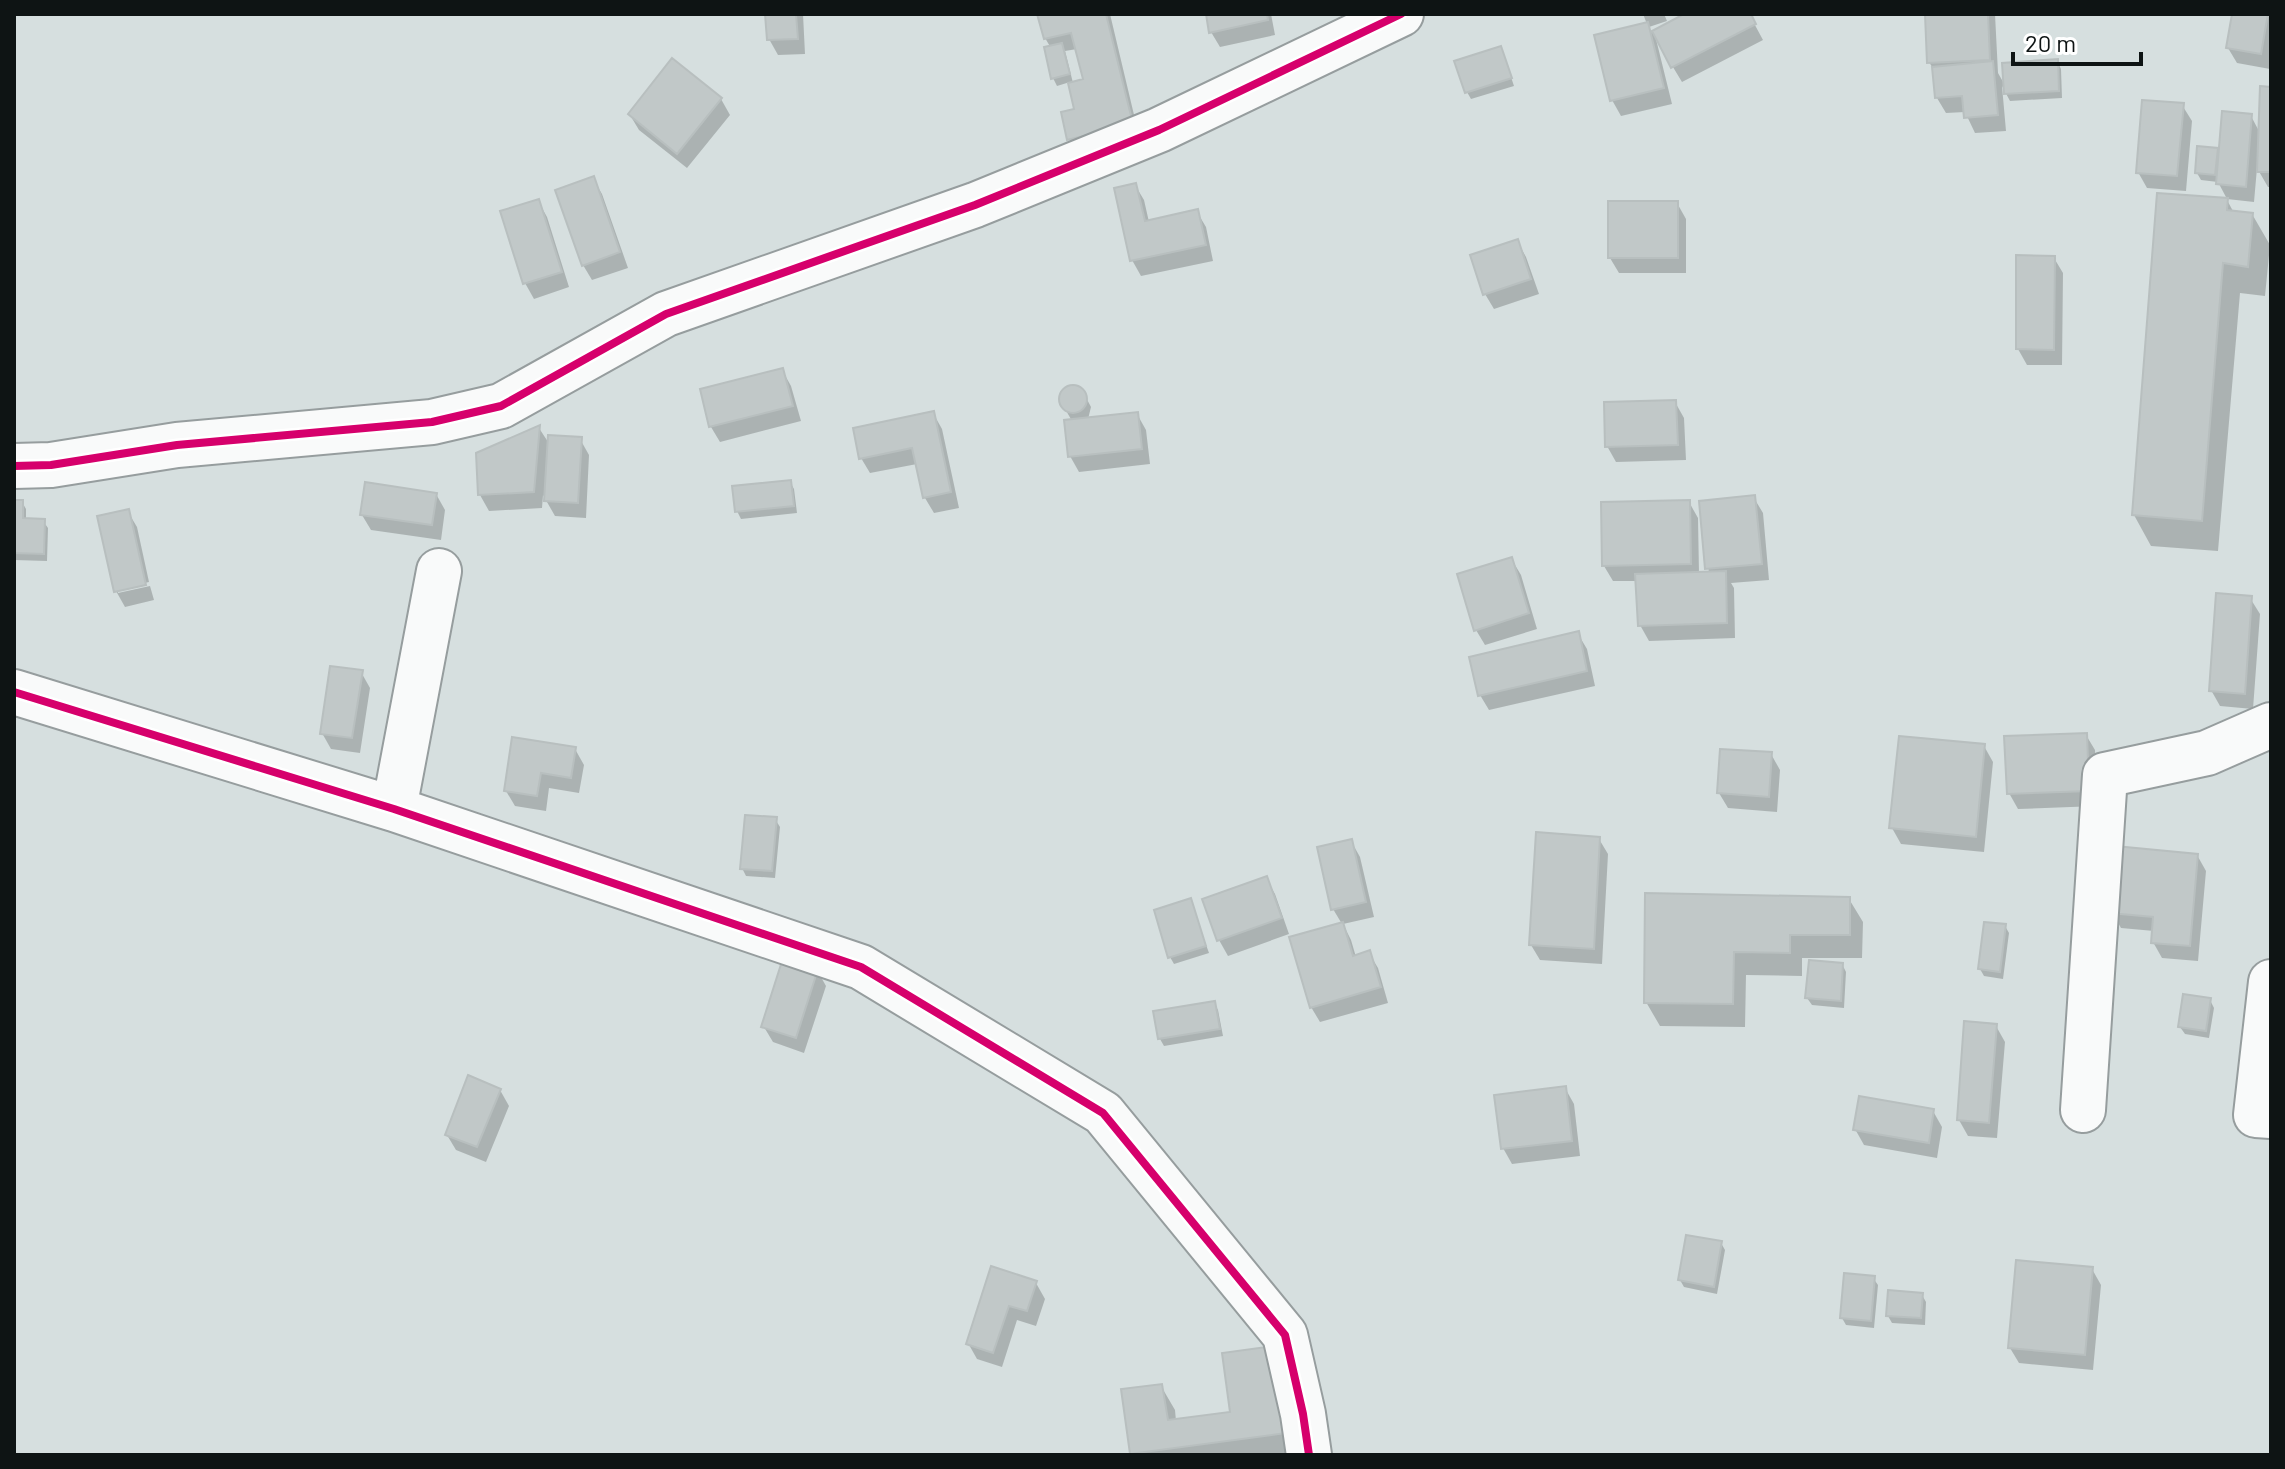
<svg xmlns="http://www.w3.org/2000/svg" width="2285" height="1469" font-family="Barlow,sans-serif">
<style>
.shadow{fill:#0003;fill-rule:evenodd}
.building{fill:#c1c8c8;stroke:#b8bfbf;stroke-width:2}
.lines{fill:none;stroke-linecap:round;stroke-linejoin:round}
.minor-casing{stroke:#969d9e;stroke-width:48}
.minor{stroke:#f9fafa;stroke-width:44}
.cycleway-casing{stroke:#fff;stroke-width:13}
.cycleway{stroke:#d6006c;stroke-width:8}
</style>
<rect width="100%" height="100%" fill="#d6dfdf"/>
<path class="shadow" d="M 767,14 L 803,14 L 805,54 L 778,55 L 769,39 Z
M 1039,14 L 1110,14 L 1140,140 L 1078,155 L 1069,139 L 1076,110 L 1070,82 L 1057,86 L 1053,78 L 1051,48 L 1045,38 ZM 1077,49 L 1085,80 L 1073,83 L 1065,51 Z
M 1208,14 L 1271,14 L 1275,35 L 1220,47 L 1211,32 Z
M 1643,14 L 1664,14 L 1667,21 L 1649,27 L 1652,33 L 1689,14 L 1749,14 L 1763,40 L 1682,82 L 1656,39 L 1672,104 L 1621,116 L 1612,100 L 1647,24 Z
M 1927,14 L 1995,14 L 1998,73 L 2006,87 L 2057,61 L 2061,69 L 2062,98 L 2010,101 L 2002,86 L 2006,131 L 1975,133 L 1965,112 L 1946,113 L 1937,98 L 1934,70 L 1929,62 Z
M 2234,14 L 2271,14 L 2270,69 L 2237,63 L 2228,48 Z
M 1504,56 L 1514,86 L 1471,99 L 1467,92 Z
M 2271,89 L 2271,187 L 2268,187 L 2257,168 L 2254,202 L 2227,199 L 2218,182 L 2201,180 L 2197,173 L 2216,150 L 2220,156 L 2251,116 L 2260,133 Z
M 721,99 L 730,115 L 687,168 L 639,130 L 630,115 Z
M 2182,105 L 2192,121 L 2186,191 L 2147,188 L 2138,172 Z
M 593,179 L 602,194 L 628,268 L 592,280 L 583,265 Z
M 1135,185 L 1144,200 L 1149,222 L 1197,212 L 1206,227 L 1213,261 L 1141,276 L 1132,260 Z
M 2227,200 L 2234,213 L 2252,214 L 2270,245 L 2265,296 L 2240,293 L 2218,551 L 2151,546 L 2134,515 Z
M 538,201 L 547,217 L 569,287 L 534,299 L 525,283 Z
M 1677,203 L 1686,219 L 1686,273 L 1619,273 L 1610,258 Z
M 1517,241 L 1526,257 L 1539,294 L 1494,309 L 1485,294 Z
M 2054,258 L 2063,273 L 2062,365 L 2027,365 L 2018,349 Z
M 782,370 L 791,386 L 801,421 L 720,442 L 711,427 L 702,390 Z
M 1072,387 L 1082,390 L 1091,407 L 1088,419 L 1137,414 L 1146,430 L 1150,464 L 1079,472 L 1070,456 L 1072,421 L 1060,400 L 1063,391 Z
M 1675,402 L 1684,418 L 1686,460 L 1616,462 L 1607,446 Z
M 933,413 L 942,429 L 959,508 L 934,513 L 925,498 L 917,464 L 870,473 L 861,458 Z
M 539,428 L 550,445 L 580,439 L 589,455 L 586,518 L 555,516 L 543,495 L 542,508 L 489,511 L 480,495 Z
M 790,482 L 794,489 L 797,513 L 741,519 L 737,511 Z
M 436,494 L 445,510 L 441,540 L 371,530 L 362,515 Z
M 1754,498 L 1763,513 L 1769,580 L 1731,583 L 1734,588 L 1735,638 L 1649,641 L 1640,625 L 1638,581 L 1613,581 L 1604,566 L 1689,502 L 1698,518 L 1699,574 L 1709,573 L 1701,502 Z
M 14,502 L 22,502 L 26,509 L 26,520 L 43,521 L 48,528 L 47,561 L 14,560 Z
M 128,512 L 137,527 L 149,582 L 118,589 L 118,593 L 150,586 L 154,600 L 125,607 L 116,591 Z
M 1512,560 L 1521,575 L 1537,629 L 1485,645 L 1476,630 Z
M 2250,598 L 2260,614 L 2253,709 L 2220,706 L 2211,690 Z
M 1578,634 L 1587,649 L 1595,686 L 1489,710 L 1480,695 Z
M 361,672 L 370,688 L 360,753 L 331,749 L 322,733 Z
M 2086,735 L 2095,750 L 2097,806 L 2018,809 L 2009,793 Z
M 1984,746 L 1993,762 L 1984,852 L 1901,844 L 1892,828 Z
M 575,749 L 584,765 L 579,793 L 549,788 L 546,811 L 515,806 L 506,791 Z
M 1771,754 L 1780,770 L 1777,812 L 1728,808 L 1719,793 Z
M 775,819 L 780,827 L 775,878 L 746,876 L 742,868 Z
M 1599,839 L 1608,854 L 1602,964 L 1540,960 L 1531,945 Z
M 1351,841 L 1360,857 L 1374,917 L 1343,924 L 1351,940 L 1356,957 L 1369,953 L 1378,968 L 1388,1003 L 1320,1022 L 1311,1007 L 1342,924 L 1333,909 Z
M 2197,855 L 2206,871 L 2198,961 L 2162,958 L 2153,942 L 2154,931 L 2121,928 L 2112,912 Z
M 1266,879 L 1275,894 L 1289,934 L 1228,956 L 1219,940 Z
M 1647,896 L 1849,899 L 1863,922 L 1862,958 L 1802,958 L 1802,976 L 1746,975 L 1745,1027 L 1660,1026 L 1646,1002 Z
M 1190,900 L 1209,953 L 1174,964 L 1170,957 Z
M 2005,926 L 2009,933 L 2003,979 L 1984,976 L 1980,969 Z
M 1842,964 L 1846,972 L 1844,1008 L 1812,1005 L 1807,998 Z
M 817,970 L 826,986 L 804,1053 L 773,1042 L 764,1027 Z
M 2210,1000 L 2214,1008 L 2209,1038 L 2185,1034 L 2180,1027 Z
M 1214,1003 L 1218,1010 L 1223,1036 L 1164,1046 L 1160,1039 L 1156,1013 Z
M 1996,1026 L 2005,1042 L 1997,1138 L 1968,1136 L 1959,1120 Z
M 1565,1088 L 1574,1104 L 1580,1156 L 1512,1164 L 1503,1148 Z
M 500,1090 L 509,1106 L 486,1162 L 456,1150 L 447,1135 Z
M 1933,1111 L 1942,1127 L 1937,1158 L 1864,1145 L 1855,1129 Z
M 1721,1243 L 1725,1250 L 1717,1294 L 1684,1287 L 1680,1280 Z
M 993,1268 L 1036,1283 L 1045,1299 L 1036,1326 L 1017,1320 L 1002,1367 L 977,1359 L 968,1343 Z
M 2092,1269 L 2101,1285 L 2093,1370 L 2019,1363 L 2010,1348 Z
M 1873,1278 L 1878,1285 L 1874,1328 L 1846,1325 L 1842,1318 Z
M 1922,1295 L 1926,1302 L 1925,1325 L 1892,1323 L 1888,1316 Z
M 1273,1348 L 1298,1455 L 1133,1455 L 1161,1386 L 1175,1410 L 1176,1421 L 1232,1414 Z"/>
<path class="building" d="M 765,14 L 796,14 L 798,39 L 767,40 Z
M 1037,14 L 1106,14 L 1133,124 L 1067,140 L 1061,112 L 1074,109 L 1068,83 L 1083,79 L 1071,33 L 1044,39 Z
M 1206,14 L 1267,14 L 1268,20 L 1209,33 Z
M 1684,14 L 1751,14 L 1756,24 L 1671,68 L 1652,31 Z
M 1925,14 L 1988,14 L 1990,60 L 1927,63 Z
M 2232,14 L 2268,14 L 2261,54 L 2226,48 Z
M 1648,22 L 1664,88 L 1610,101 L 1594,35 Z
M 1062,43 L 1070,74 L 1051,79 L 1044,47 Z
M 1501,46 L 1512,78 L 1465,93 L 1454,61 Z
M 672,58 L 722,98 L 677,154 L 628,114 Z
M 2058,59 L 2059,91 L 2004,94 L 2002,63 Z
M 1993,61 L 1998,115 L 1964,118 L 1962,96 L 1935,98 L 1932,67 Z
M 2260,86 L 2271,87 L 2271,172 L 2257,172 Z
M 2142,100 L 2184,103 L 2177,176 L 2136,173 Z
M 2222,111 L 2252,114 L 2246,187 L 2216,184 Z
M 2197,146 L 2218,148 L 2215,175 L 2195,173 Z
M 594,176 L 620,252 L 582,266 L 555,190 Z
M 1136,183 L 1145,221 L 1198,209 L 1206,245 L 1130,261 L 1114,188 Z
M 2157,193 L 2228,198 L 2227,210 L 2253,213 L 2248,267 L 2223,263 L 2202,521 L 2132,515 Z
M 539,199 L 562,272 L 523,284 L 500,211 Z
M 1608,201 L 1678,201 L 1678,258 L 1608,258 Z
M 1518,239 L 1531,279 L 1483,295 L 1470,255 Z
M 2016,255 L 2055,256 L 2054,350 L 2016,349 Z
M 783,368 L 793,406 L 709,427 L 700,389 Z
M1059 399a14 14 0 1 1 28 0a14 14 0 1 1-28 0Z
M 1676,400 L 1678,445 L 1605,447 L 1604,402 Z
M 934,411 L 951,492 L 923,498 L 912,448 L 859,459 L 853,428 Z
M 1138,412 L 1142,449 L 1068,457 L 1064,420 Z
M 540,425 L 534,492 L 478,495 L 476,453 Z
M 548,435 L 582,437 L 578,503 L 544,501 Z
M 791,480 L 794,506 L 735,512 L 732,486 Z
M 365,482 L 437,493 L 432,525 L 360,515 Z
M 1755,495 L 1762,564 L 1705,569 L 1699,501 Z
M 14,500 L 23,500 L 23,518 L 45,519 L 44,554 L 14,553 Z
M 1690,500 L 1691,564 L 1602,566 L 1601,502 Z
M 129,509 L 146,585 L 114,592 L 97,516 Z
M 1512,557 L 1529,613 L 1474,631 L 1457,574 Z
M 1726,571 L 1727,623 L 1638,626 L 1635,574 Z
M 2216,593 L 2252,596 L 2245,694 L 2209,691 Z
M 1579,631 L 1587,671 L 1478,696 L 1469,657 Z
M 330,666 L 363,670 L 352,738 L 320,734 Z
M 2087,733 L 2089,791 L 2007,794 L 2004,736 Z
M 1899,736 L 1985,744 L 1976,837 L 1889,828 Z
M 512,737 L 576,747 L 571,778 L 541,773 L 537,796 L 504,791 Z
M 1720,749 L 1772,752 L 1769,797 L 1717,793 Z
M 745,815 L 777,817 L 772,871 L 740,869 Z
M 1536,832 L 1600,837 L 1594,949 L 1529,945 Z
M 1352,839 L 1366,902 L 1331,910 L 1317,847 Z
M 2115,846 L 2198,854 L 2190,946 L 2151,943 L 2153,917 L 2110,913 Z
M 1267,876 L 1282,918 L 1217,941 L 1202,899 Z
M 1645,893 L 1850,897 L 1850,935 L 1790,935 L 1790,953 L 1734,952 L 1733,1004 L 1644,1003 Z
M 1191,898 L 1206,946 L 1168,958 L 1154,910 Z
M 1343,922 L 1353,956 L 1370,950 L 1381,987 L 1310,1008 L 1289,937 Z
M 1984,922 L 2006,924 L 2000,972 L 1978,969 Z
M 783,958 L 818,969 L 796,1038 L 761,1027 Z
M 1809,960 L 1843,963 L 1841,1001 L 1805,998 Z
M 2183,994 L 2211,998 L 2206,1031 L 2178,1027 Z
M 1215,1001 L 1220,1029 L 1158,1039 L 1153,1011 Z
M 1964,1021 L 1997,1024 L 1989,1123 L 1957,1120 Z
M 468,1075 L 501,1089 L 477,1147 L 445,1135 Z
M 1566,1086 L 1572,1141 L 1501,1149 L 1494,1095 Z
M 1859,1096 L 1934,1109 L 1929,1143 L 1853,1130 Z
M 1686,1235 L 1722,1241 L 1714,1287 L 1678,1280 Z
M 2016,1260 L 2093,1267 L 2085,1355 L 2008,1348 Z
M 991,1266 L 1037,1281 L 1027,1311 L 1009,1306 L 993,1353 L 966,1344 Z
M 1844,1273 L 1875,1276 L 1871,1321 L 1840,1318 Z
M 1888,1290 L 1923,1293 L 1921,1318 L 1886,1316 Z
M 1274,1346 L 1286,1433 L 1130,1454 L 1121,1389 L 1162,1384 L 1168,1420 L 1230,1412 L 1222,1353 Z"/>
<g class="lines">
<defs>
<path id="minor" d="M 14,466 L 51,465 L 177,445 L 432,422 L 501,406 L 666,314 L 975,205 L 1159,130 L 1401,14
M 14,692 L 394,809 L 861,967 L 1103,1113 L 1285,1335 L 1303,1414 L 1309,1455
M 394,809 L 439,571
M 2271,982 L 2256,1115 L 2271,1116
M 2083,1110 L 2105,775 L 2207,753 L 2271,725"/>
</defs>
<use href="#minor" class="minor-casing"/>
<use href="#minor" class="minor"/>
<defs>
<path id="cycleway" d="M 14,466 L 51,465 L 177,445 L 432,422 L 501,406 L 666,314 L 975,205 L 1159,130 L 1401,14
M 14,692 L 394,809 L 861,967 L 1103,1113 L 1285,1335 L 1303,1414 L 1309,1455"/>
</defs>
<use href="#cycleway" class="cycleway-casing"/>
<use href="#cycleway" class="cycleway"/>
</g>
<rect width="2285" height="1469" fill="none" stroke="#0e1414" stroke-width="32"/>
<path d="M2013 52v12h128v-12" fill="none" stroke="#0e1414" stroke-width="4"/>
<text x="2025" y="52" font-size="24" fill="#0e1414" stroke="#ffffff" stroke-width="6" paint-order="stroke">20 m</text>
</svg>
